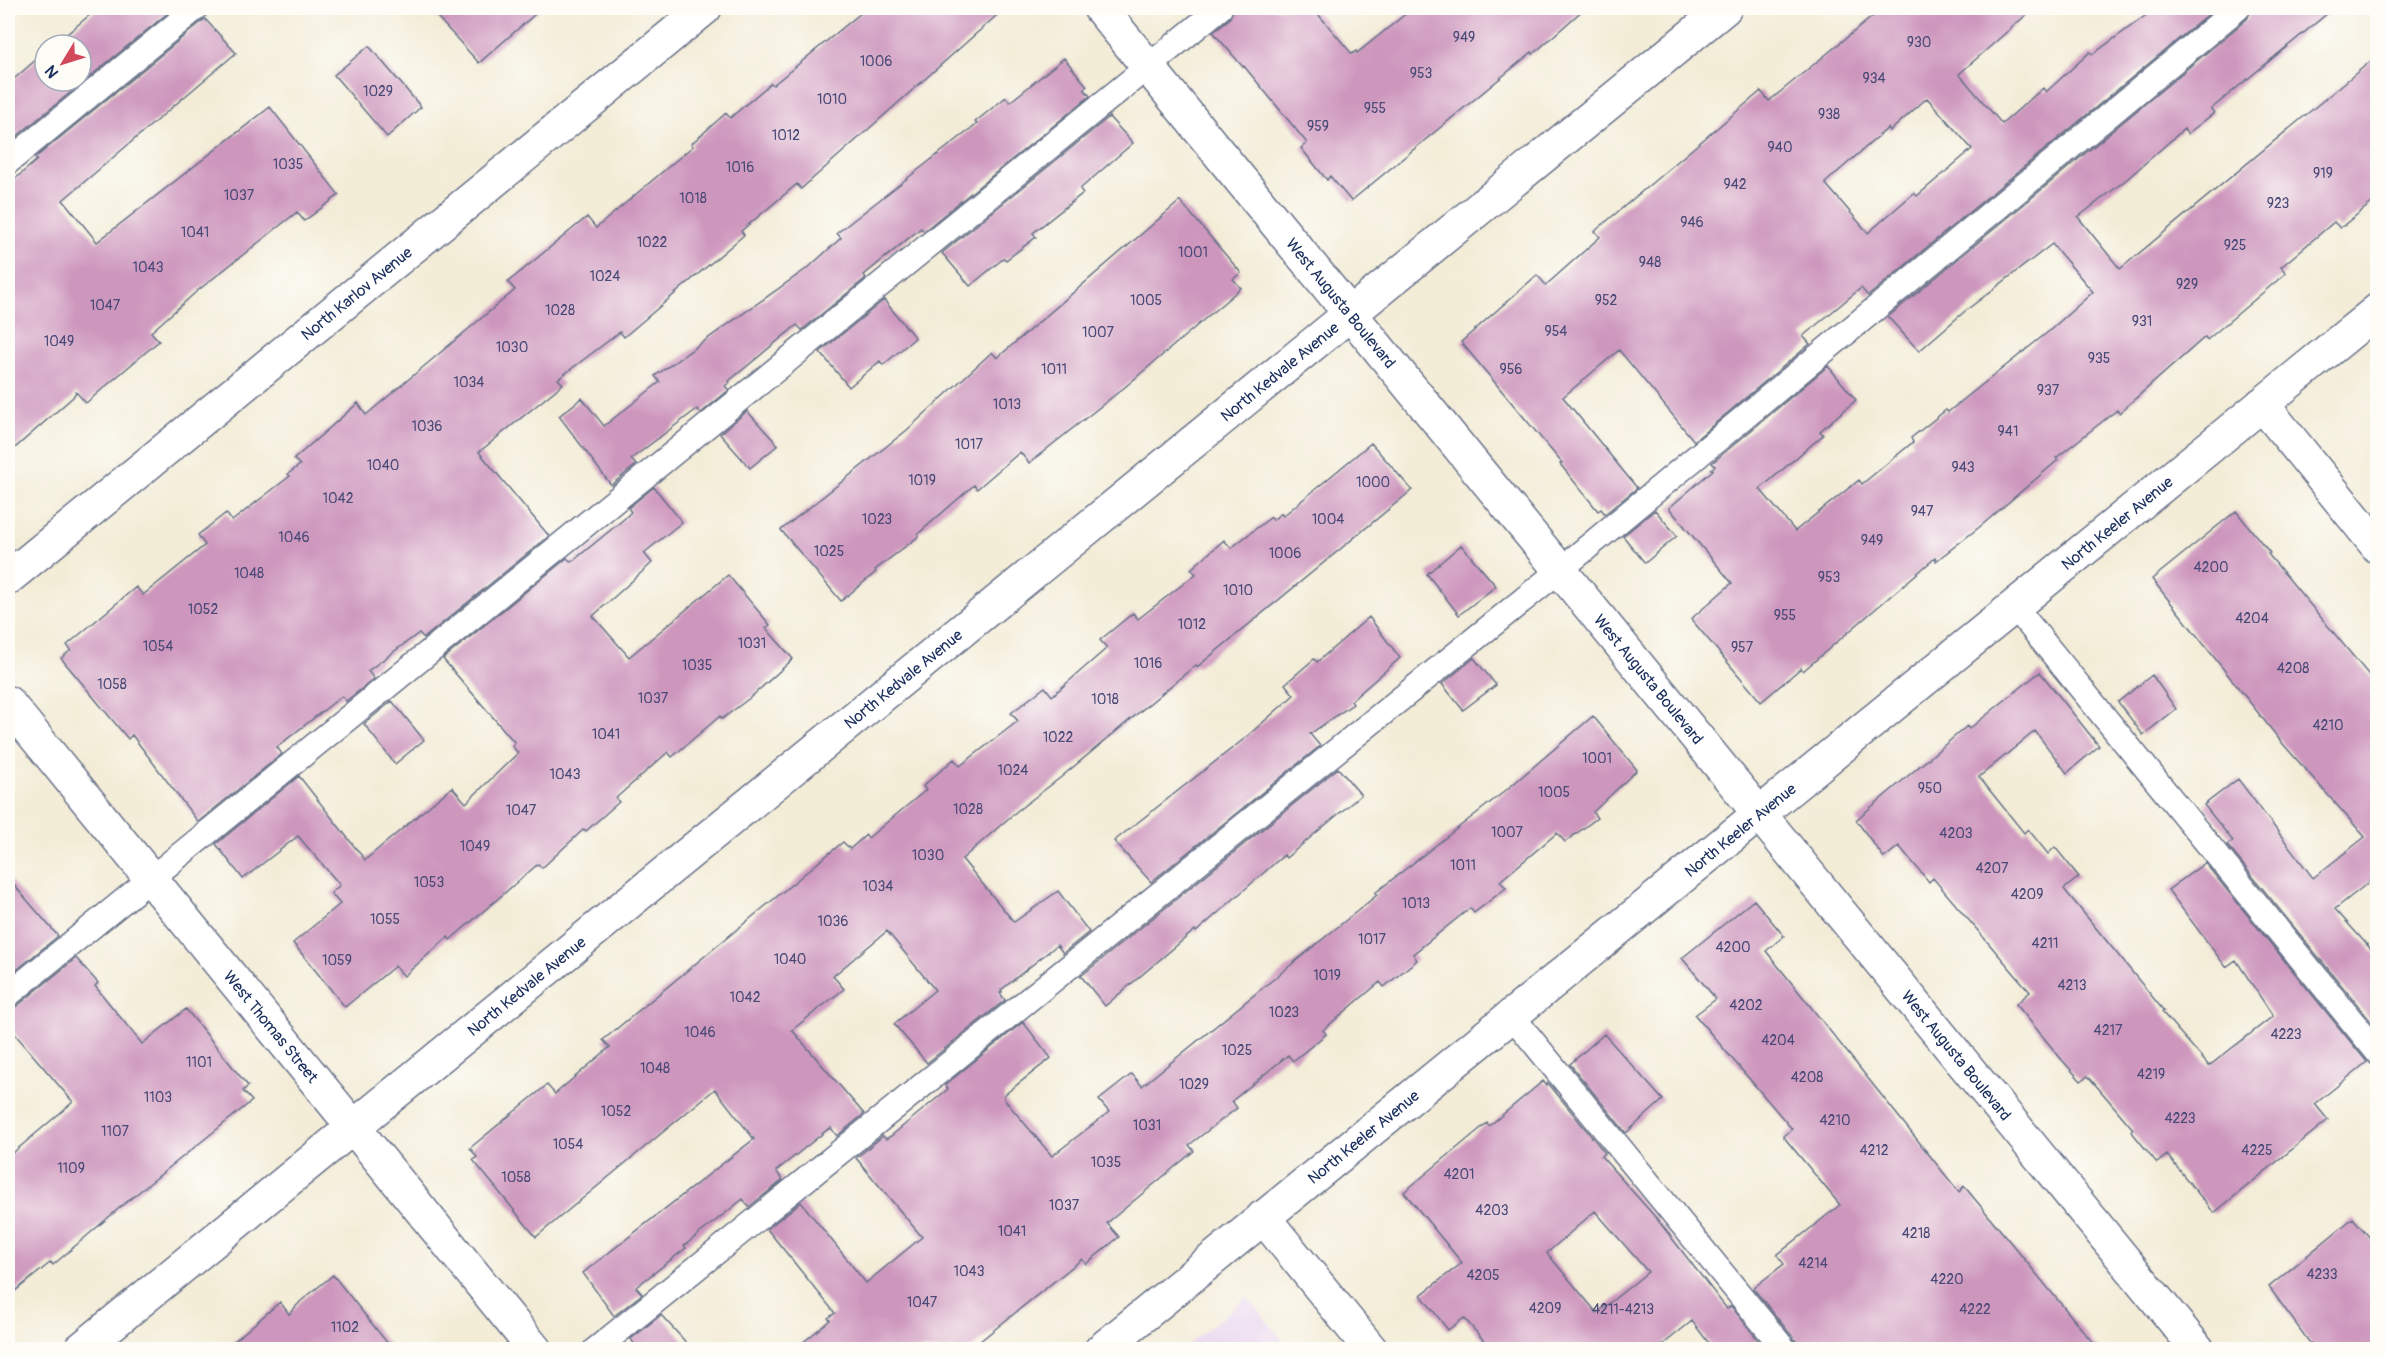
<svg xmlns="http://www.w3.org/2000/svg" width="2385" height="1357" font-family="Pangolin,sans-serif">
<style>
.built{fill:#e7d2ef}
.building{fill:#cd96bd;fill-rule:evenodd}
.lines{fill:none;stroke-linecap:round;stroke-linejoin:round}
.lane-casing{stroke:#677188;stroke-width:27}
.street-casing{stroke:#677188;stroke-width:36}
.secondary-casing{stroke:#677188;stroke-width:36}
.lane{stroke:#fff;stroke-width:24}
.street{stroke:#fff;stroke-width:33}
.secondary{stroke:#fff;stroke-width:33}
.labels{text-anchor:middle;stroke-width:6;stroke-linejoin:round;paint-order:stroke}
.number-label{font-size:14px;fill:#484976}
.street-label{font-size:16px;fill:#1b2f5e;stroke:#fdfcf7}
</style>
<rect width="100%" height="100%" fill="#fdfcf7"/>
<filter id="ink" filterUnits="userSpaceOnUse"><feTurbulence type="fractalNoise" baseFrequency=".0167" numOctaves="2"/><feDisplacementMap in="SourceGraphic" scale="12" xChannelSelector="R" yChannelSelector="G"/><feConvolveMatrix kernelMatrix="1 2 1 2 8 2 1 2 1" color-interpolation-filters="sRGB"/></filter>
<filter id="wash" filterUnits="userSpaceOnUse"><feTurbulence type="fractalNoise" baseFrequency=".008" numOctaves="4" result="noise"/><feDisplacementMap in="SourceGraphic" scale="24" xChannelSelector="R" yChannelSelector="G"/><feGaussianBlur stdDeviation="1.35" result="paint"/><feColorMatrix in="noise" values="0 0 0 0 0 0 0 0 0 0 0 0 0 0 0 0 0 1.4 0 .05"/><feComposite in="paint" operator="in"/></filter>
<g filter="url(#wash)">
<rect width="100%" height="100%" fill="#f3ecd7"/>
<path class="built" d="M 1247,1297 L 1290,1349 L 1183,1349 Z"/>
<g id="blocks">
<path class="building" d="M 98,8 L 174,8 L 17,136 L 8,125 L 8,84 L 45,52 L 45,81 L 81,81 L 81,45 L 54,45 Z
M 429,8 L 542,8 L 479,63 Z
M 867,8 L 1005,8 L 801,189 L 797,184 L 741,231 L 744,235 L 624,337 L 620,332 L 558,379 L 563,384 L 479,452 L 549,536 L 424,638 L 419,633 L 368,671 L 374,679 L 346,701 L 342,696 L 277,747 L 282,754 L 198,822 L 132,735 L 128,739 L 61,658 L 71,650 L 67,645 L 136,587 L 143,595 L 205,545 L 198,535 L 226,513 L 232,521 L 290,476 L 288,474 L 300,465 L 294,459 L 358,403 L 366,415 L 515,290 L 508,282 L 587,217 L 596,228 L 693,146 L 691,144 L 726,113 L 730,118 L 771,83 L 773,85 Z
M 1234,8 L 1313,8 L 1352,54 L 1356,51 L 1357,53 L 1413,8 L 1585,8 L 1533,54 L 1532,52 L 1351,201 L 1330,176 L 1327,180 L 1301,148 L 1307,143 L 1244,66 L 1243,67 L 1213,32 L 1229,19 Z
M 1883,8 L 2034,8 L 1959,74 L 2002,124 L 2043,88 L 2046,92 L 2090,52 L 2093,54 L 2156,8 L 2216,8 L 1868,296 L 1861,288 L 1803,336 L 1810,344 L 1694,441 L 1619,350 L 1563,397 L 1637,488 L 1605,514 L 1601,509 L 1598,511 L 1560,464 L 1562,463 L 1461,342 L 1537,275 L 1546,285 L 1600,237 L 1595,231 L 1761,91 L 1769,101 ZM 1927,98 L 1972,149 L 1917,196 L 1914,193 L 1868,233 L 1825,183 L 1888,128 L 1890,131 Z
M 2252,8 L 2334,8 L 2211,109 L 2214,113 L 2187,134 L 2184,129 L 2127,179 L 2078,217 L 2120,269 L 2378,55 L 2378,198 L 2340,228 L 2334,222 L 2281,267 L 2286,273 L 2207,340 L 2205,337 L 2119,413 L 2117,410 L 2056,458 L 2058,460 L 1982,525 L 1936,561 L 1935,558 L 1803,671 L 1801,668 L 1761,702 L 1691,619 L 1732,583 L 1669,508 L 1713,470 L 1711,469 L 1715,466 L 1712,463 L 1828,366 L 1856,400 L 1820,431 L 1823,435 L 1760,489 L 1795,531 L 1859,480 L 1862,484 L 1913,442 L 1911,438 L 1946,410 L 1948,412 L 2048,332 L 2093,292 L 2052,244 L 1964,312 L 1919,351 L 1888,317 L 2247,19 Z
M 205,19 L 236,53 L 63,200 L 97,242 L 270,107 L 339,195 L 304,221 L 297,212 L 196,292 L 151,332 L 159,341 L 86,403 L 76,392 L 73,397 L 8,454 L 8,185 L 37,160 L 35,158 Z
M 369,46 L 421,107 L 387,137 L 334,75 Z
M 1064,58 L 1087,86 L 1084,89 L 1090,96 L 924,231 L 921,228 L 864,275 L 866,278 L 802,330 L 797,325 L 729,381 L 730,382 L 725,386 L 729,390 L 701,413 L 697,409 L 631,459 L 636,465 L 611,485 L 559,416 L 582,398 L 604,426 L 660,382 L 655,376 L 809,267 L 841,238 L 837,233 L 977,124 L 975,122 L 1006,97 L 1010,102 Z
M 1109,117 L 1133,143 L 1080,189 L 1083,193 L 1033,233 L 1036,237 L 1006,260 L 1004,258 L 970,286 L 942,253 Z
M 1180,201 L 1241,273 L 1233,279 L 1241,288 L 1125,387 L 1029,463 L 1020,452 L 977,489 L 974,485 L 918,534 L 919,536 L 875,570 L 876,572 L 841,601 L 781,530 L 907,430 L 992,352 L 997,358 Z
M 884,300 L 915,338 L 883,365 L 880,361 L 849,387 L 820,352 Z
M 747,411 L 778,445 L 750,468 L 720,434 Z
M 1371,443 L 1412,490 L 1197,667 L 1196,665 L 1060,778 L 1017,811 L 962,859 L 1014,922 L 1058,891 L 1089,932 L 1063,953 L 1057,945 L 1001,990 L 1002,992 L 1000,993 L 1005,1000 L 927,1063 L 894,1024 L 935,990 L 887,931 L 833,976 L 844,989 L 792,1030 L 864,1114 L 837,1136 L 831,1128 L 827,1130 L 776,1171 L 783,1180 L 749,1207 L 743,1199 L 684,1246 L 686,1248 L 636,1287 L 642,1294 L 614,1316 L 583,1273 L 754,1139 L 715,1089 L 536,1237 L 473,1160 L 477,1157 L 470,1148 L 547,1085 L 555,1094 L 610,1047 L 603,1040 L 843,842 L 850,849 L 866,835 L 868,838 L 926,790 L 923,786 L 954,759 L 960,766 L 1018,721 L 1011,713 L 1045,687 L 1052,696 L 1107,648 L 1100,640 L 1133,613 L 1138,619 L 1196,574 L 1191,569 L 1224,540 L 1231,548 L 1271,517 L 1273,520 L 1281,513 L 1283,516 Z
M 654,487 L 682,522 L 644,553 L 652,563 L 593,616 L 629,657 L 728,575 L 770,625 L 766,628 L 793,659 L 751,697 L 722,719 L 720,716 L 672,757 L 668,752 L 616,798 L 619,802 L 586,831 L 584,829 L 542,868 L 538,864 L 450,940 L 448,937 L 404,976 L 395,966 L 345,1007 L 293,943 L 340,904 L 331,893 L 340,885 L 298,836 L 243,879 L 216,844 L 299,776 L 365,860 L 452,787 L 466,803 L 518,753 L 512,746 L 515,743 L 443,659 L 567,558 L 570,561 L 574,560 L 624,519 L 631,512 L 628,508 Z
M 1655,510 L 1677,536 L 1645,563 L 1623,536 Z
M 2236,511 L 2270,553 L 2268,554 L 2378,686 L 2378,875 L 2335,909 L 2378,957 L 2378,1030 L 2227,845 L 2233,841 L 2204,805 L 2238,779 L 2313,878 L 2365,837 L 2283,744 L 2152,579 Z
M 1461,545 L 1496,586 L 1459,615 L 1427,574 Z
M 1369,617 L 1400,658 L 1351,701 L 1353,704 L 1310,734 L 1320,746 L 1151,882 L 1114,841 L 1244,739 L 1294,695 L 1285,684 L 1314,659 L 1317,662 Z
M 1474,658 L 1496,685 L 1463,710 L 1442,684 Z
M 2040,672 L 2099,746 L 2067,773 L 2035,731 L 1979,777 L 2024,833 L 2028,829 L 2048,854 L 2055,847 L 2079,877 L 2064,889 L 2164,1011 L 2162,1012 L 2209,1066 L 2273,1016 L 2236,960 L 2226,967 L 2168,890 L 2205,863 L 2367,1062 L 2315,1104 L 2328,1120 L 2214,1213 L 2167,1155 L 2157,1163 L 2131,1131 L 2133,1129 L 2088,1076 L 2081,1081 L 2062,1060 L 2016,1004 L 2030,992 L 1933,878 L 1929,882 L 1899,846 L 1884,858 L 1856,820 L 1967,726 L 1969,729 Z
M 2152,675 L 2176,709 L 2143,735 L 2118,702 Z
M 392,701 L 424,740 L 395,764 L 364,724 Z
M 1593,716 L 1637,770 L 1593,812 L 1597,818 L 1565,842 L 1557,833 L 1500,881 L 1506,888 L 1474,913 L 1470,908 L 1413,954 L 1417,960 L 1384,987 L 1380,982 L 1323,1030 L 1326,1034 L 1293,1061 L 1288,1055 L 1232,1101 L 1237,1108 L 1189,1145 L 1194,1151 L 1107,1223 L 1119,1237 L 1086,1264 L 1082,1259 L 969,1350 L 794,1350 L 830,1320 L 828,1318 L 835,1313 L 767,1229 L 801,1202 L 866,1283 L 922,1237 L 856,1158 L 883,1136 L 886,1139 L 891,1136 L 948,1089 L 945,1085 L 1023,1022 L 1051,1058 L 1004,1095 L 1004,1099 L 1052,1156 L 1109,1112 L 1099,1100 L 1132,1074 L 1142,1086 L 1377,895 L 1375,893 L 1505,791 Z
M 1338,768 L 1361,795 L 1286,858 L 1284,855 L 1196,932 L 1195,930 L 1105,1006 L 1081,976 Z
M 8,878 L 58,936 L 8,977 Z
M 1754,900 L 1784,936 L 1766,951 L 1959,1192 L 1964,1186 L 2099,1350 L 1799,1350 L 1796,1341 L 1753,1288 L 1784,1264 L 1777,1255 L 1840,1205 L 1783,1136 L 1792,1129 L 1695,1015 L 1716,999 L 1682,958 Z
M 76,958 L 98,983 L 95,986 L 142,1044 L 186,1009 L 248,1086 L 243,1091 L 252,1101 L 124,1204 L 53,1265 L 51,1262 L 8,1297 L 8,1157 L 73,1102 L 8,1026 L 8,1009 L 17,1006 Z
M 1604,1034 L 1663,1100 L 1626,1133 L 1570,1064 Z
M 1543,1081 L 1546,1085 L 1548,1083 L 1605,1153 L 1601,1156 L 1657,1219 L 1727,1309 L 1731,1306 L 1766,1350 L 1714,1350 L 1692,1321 L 1656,1350 L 1492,1350 L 1464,1318 L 1448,1330 L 1421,1295 L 1462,1263 L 1404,1192 L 1487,1123 L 1489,1126 ZM 1595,1211 L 1648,1272 L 1597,1313 L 1547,1253 Z
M 2353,1218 L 2378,1247 L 2378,1350 L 2315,1350 L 2269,1287 Z
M 333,1275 L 393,1350 L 224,1350 L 280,1302 L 289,1314 L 301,1301 Z
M 661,1315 L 693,1350 L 638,1350 L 631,1339 Z"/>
</g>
</g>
<g filter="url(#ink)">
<use href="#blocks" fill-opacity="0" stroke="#677188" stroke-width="1.5"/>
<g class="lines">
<defs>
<path id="lane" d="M 8,162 L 196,8
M 2014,606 L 2378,1053
M 8,995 L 1220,8
M 1512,1016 L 1785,1350
M 595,1350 L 1560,570 L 2238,8"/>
<g id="street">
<path d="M 2262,404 L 2378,547"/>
<path id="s1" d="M 8,578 L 705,8"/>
<path id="s2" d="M 8,703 L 535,1350"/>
<path d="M 1263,1217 L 1371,1350"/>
<path id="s3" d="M 80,1350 L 1725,8"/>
<path id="s4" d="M 1101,1350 L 2378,310"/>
</g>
<g id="secondary">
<path id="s5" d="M 1100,8 L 2198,1350"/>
</g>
</defs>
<use href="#lane" class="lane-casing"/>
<use href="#street" class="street-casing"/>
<use href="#secondary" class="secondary-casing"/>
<use href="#lane" class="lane"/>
<use href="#street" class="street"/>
<use href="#secondary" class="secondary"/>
</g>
</g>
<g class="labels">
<g class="number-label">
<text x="1464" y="42">949</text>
<text x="1919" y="47">930</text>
<text x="876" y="66">1006</text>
<text x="1421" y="78">953</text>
<text x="1874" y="83">934</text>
<text x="378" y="96">1029</text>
<text x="832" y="104">1010</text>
<text x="1375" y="113">955</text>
<text x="1829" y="119">938</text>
<text x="1318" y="131">959</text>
<text x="786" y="140">1012</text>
<text x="1780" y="152">940</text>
<text x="288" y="169">1035</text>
<text x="740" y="172">1016</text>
<text x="2323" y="178">919</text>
<text x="1735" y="189">942</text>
<text x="239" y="200">1037</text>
<text x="693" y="203">1018</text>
<text x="2278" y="208">923</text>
<text x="1692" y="227">946</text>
<text x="195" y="237">1041</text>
<text x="652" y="247">1022</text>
<text x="2235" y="250">925</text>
<text x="1193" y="257">1001</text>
<text x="1650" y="267">948</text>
<text x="148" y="272">1043</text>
<text x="605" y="281">1024</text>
<text x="2187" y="289">929</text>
<text x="1146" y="305">1005</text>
<text x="1606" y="305">952</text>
<text x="105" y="310">1047</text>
<text x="560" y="315">1028</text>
<text x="2142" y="326">931</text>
<text x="1556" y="336">954</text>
<text x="1098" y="337">1007</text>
<text x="59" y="346">1049</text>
<text x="512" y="352">1030</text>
<text x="2099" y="363">935</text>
<text x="1054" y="374">1011</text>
<text x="1511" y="374">956</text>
<text x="469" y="387">1034</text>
<text x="2048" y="395">937</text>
<text x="1007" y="409">1013</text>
<text x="427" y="431">1036</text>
<text x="2008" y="436">941</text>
<text x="969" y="449">1017</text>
<text x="383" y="470">1040</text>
<text x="1963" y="472">943</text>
<text x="922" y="485">1019</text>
<text x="1373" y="487">1000</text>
<text x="338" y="503">1042</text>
<text x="1922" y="516">947</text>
<text x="877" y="524">1023</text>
<text x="1328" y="524">1004</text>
<text x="294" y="542">1046</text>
<text x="1872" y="545">949</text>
<text x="829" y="556">1025</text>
<text x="1285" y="558">1006</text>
<text x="2211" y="572">4200</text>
<text x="249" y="578">1048</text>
<text x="1829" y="582">953</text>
<text x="1238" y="595">1010</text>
<text x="203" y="614">1052</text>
<text x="1785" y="620">955</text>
<text x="2252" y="623">4204</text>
<text x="1192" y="629">1012</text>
<text x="752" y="648">1031</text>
<text x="158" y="651">1054</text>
<text x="1742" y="652">957</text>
<text x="1148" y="668">1016</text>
<text x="697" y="670">1035</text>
<text x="2293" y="673">4208</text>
<text x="112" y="689">1058</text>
<text x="653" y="703">1037</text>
<text x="1105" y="704">1018</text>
<text x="2328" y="730">4210</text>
<text x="606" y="739">1041</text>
<text x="1058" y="742">1022</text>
<text x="1597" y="763">1001</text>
<text x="1013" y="775">1024</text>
<text x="565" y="779">1043</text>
<text x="1930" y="793">950</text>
<text x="1554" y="797">1005</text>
<text x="968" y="814">1028</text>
<text x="521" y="815">1047</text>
<text x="1507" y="837">1007</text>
<text x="1956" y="838">4203</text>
<text x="475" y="851">1049</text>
<text x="928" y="860">1030</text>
<text x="1463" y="870">1011</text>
<text x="1992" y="873">4207</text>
<text x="429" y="887">1053</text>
<text x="878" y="891">1034</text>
<text x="2027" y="899">4209</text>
<text x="1416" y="908">1013</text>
<text x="385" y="924">1055</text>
<text x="833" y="926">1036</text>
<text x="1372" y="944">1017</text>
<text x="2045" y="948">4211</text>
<text x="1733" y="952">4200</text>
<text x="790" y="964">1040</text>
<text x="337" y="965">1059</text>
<text x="1327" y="980">1019</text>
<text x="2072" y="990">4213</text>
<text x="745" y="1002">1042</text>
<text x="1746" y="1010">4202</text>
<text x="1284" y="1017">1023</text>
<text x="2108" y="1035">4217</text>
<text x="700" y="1037">1046</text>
<text x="2286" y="1039">4223</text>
<text x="1778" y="1045">4204</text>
<text x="1237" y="1055">1025</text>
<text x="199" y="1067">1101</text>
<text x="655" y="1073">1048</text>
<text x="2151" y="1079">4219</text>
<text x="1807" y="1082">4208</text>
<text x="1194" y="1089">1029</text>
<text x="158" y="1102">1103</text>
<text x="616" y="1116">1052</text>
<text x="2180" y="1123">4223</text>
<text x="1835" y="1125">4210</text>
<text x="1147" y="1130">1031</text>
<text x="115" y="1136">1107</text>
<text x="568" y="1149">1054</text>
<text x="1874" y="1155">4212</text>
<text x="2257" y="1155">4225</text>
<text x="1106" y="1167">1035</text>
<text x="71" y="1173">1109</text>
<text x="1459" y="1179">4201</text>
<text x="516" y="1182">1058</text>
<text x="1064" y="1210">1037</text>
<text x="1492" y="1215">4203</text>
<text x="1012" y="1236">1041</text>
<text x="1916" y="1238">4218</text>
<text x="1813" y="1268">4214</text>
<text x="969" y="1276">1043</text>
<text x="2322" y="1279">4233</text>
<text x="1483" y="1280">4205</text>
<text x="1947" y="1284">4220</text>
<text x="922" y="1307">1047</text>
<text x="1545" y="1313">4209</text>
<text x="1623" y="1314">4211-4213</text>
<text x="1975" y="1314">4222</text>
<text x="345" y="1332">1102</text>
</g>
<g class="street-label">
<text dy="6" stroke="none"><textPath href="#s1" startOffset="450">North Karlov Avenue</textPath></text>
<text dy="6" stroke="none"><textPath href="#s5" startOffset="381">West Augusta Boulevard</textPath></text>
<text dy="6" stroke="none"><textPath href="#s3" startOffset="1548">North Kedvale Avenue</textPath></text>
<text dy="6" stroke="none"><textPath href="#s4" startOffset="1310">North Keeler Avenue</textPath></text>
<text dy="6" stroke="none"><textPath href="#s3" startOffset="1062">North Kedvale Avenue</textPath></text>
<text dy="6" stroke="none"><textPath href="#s5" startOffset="867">West Augusta Boulevard</textPath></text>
<text dy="6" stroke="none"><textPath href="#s4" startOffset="824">North Keeler Avenue</textPath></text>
<text dy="6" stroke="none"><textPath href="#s3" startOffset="576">North Kedvale Avenue</textPath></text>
<text dy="6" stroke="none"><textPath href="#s2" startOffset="417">West Thomas Street</textPath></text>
<text dy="6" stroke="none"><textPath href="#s5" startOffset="1353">West Augusta Boulevard</textPath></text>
<text dy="6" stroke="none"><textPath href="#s4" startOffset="338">North Keeler Avenue</textPath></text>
</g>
</g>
<rect width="2385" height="1357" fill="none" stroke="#fdfcf7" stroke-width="30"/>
<g transform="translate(63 63) rotate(232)"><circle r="28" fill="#fdfcf7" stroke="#a3aaba" stroke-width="1.5"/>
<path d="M0-4.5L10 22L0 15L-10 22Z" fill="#d1495b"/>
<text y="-9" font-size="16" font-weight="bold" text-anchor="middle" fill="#1b2f5e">N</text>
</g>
</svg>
